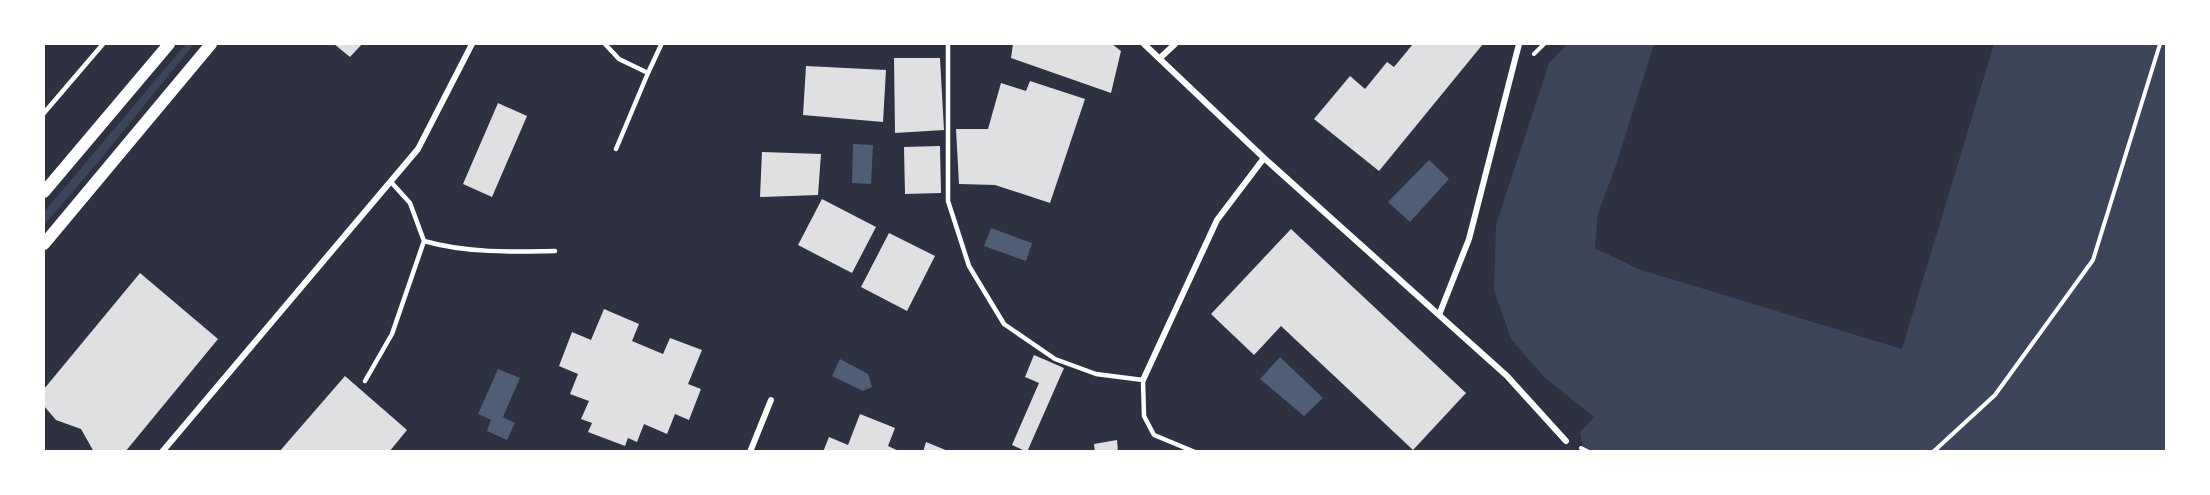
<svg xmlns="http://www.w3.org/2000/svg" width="2210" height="495" font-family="'Work Sans',sans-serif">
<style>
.green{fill:#3c4559}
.water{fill:#4f5d75}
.building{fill:#e0e0e3}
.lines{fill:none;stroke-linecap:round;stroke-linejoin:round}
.path{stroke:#fff;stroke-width:4}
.service{stroke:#fff;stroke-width:4.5}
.minor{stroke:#fff;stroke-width:6}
.secondary{stroke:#fff;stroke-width:12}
</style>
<rect width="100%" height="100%" fill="#2d3142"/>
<path class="green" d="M 186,44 L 194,44 L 99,161 L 44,225 L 44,212 Z
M 1567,44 L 1654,44 L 1614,171 L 1598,213 L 1595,248 L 1638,269 L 1902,349 L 1994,44 L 2166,44 L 2166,451 L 1583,451 L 1580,432 L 1594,417 L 1545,378 L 1511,339 L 1494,290 L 1496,225 L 1549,63 Z"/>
<path class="water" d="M 853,144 L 873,145 L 871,184 L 852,183 Z
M 1429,160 L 1449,179 L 1410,222 L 1388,202 Z
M 991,228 L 1032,243 L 1026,261 L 984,246 Z
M 1280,357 L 1323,398 L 1304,416 L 1260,379 Z
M 840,359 L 868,374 L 872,387 L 863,391 L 832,376 Z
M 498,369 L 520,378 L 503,417 L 515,423 L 507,440 L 487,431 L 491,420 L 478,414 Z"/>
<path class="building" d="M 334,44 L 362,44 L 350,57 Z
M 1013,44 L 1112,44 L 1121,51 L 1111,93 L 1011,58 Z
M 1413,44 L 1483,44 L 1379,171 L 1314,119 L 1350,76 L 1365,89 L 1387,62 L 1394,67 Z
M 894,58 L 940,58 L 944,130 L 895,133 Z
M 806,66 L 886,70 L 883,122 L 803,115 Z
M 1030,81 L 1085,99 L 1050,203 L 995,185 L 959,184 L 956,129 L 988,129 L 1001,83 L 1026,91 Z
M 498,103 L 527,116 L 492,197 L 463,184 Z
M 940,146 L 941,193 L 905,194 L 904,147 Z
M 762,152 L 821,154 L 818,195 L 760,197 Z
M 822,199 L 876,227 L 852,273 L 798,245 Z
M 1291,229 L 1466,393 L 1413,450 L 1281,326 L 1254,355 L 1211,314 Z
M 889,233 L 935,256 L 907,311 L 861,287 Z
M 140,273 L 218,339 L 125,452 L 94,452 L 81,429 L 56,420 L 44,406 L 44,389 Z
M 604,309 L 639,324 L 632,341 L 663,354 L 670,338 L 702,350 L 688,384 L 701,389 L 689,420 L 675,414 L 667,434 L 644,424 L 637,442 L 628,438 L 625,446 L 588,432 L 592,423 L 581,419 L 589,401 L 570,394 L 578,374 L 559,366 L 572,332 L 591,340 Z
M 1034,355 L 1064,368 L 1027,452 L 1012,445 L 1039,383 L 1025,377 Z
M 345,376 L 407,430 L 389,452 L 279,452 Z
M 860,414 L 895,428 L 888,446 L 901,452 L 823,452 L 829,437 L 848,445 Z
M 1117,440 L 1118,452 L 1095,452 L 1094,444 Z
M 926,442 L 948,451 L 948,452 L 923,452 Z"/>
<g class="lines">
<path class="path" d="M 1534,54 L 1544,44
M 1581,448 L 1589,452
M 1933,452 L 1995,395 L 2093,260 L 2160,44"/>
<path class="service" d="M 605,44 L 619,59 L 648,73 L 616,149
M 948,44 L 948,201 L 969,266 L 1004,324 L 1055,359 L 1096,374 L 1143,380 L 1144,416 L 1154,435 L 1195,452
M 648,73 L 661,45
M 44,113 L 103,44
M 424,241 C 466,253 511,252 555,251
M 365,381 L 392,334 L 424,241 L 410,203 L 391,182"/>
<path class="minor" d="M 1144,44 L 1264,158 L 1507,376 L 1566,441
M 1160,58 L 1175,44
M 1439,315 L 1469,239 L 1519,44
M 1143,380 L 1217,220 L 1264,158
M 162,452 L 418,149 L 472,44
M 750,452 L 771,400"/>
<path class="secondary" d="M 44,192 L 169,44
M 44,244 L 211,44"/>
</g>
<rect width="2210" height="495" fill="none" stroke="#ffffff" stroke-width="90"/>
</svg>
